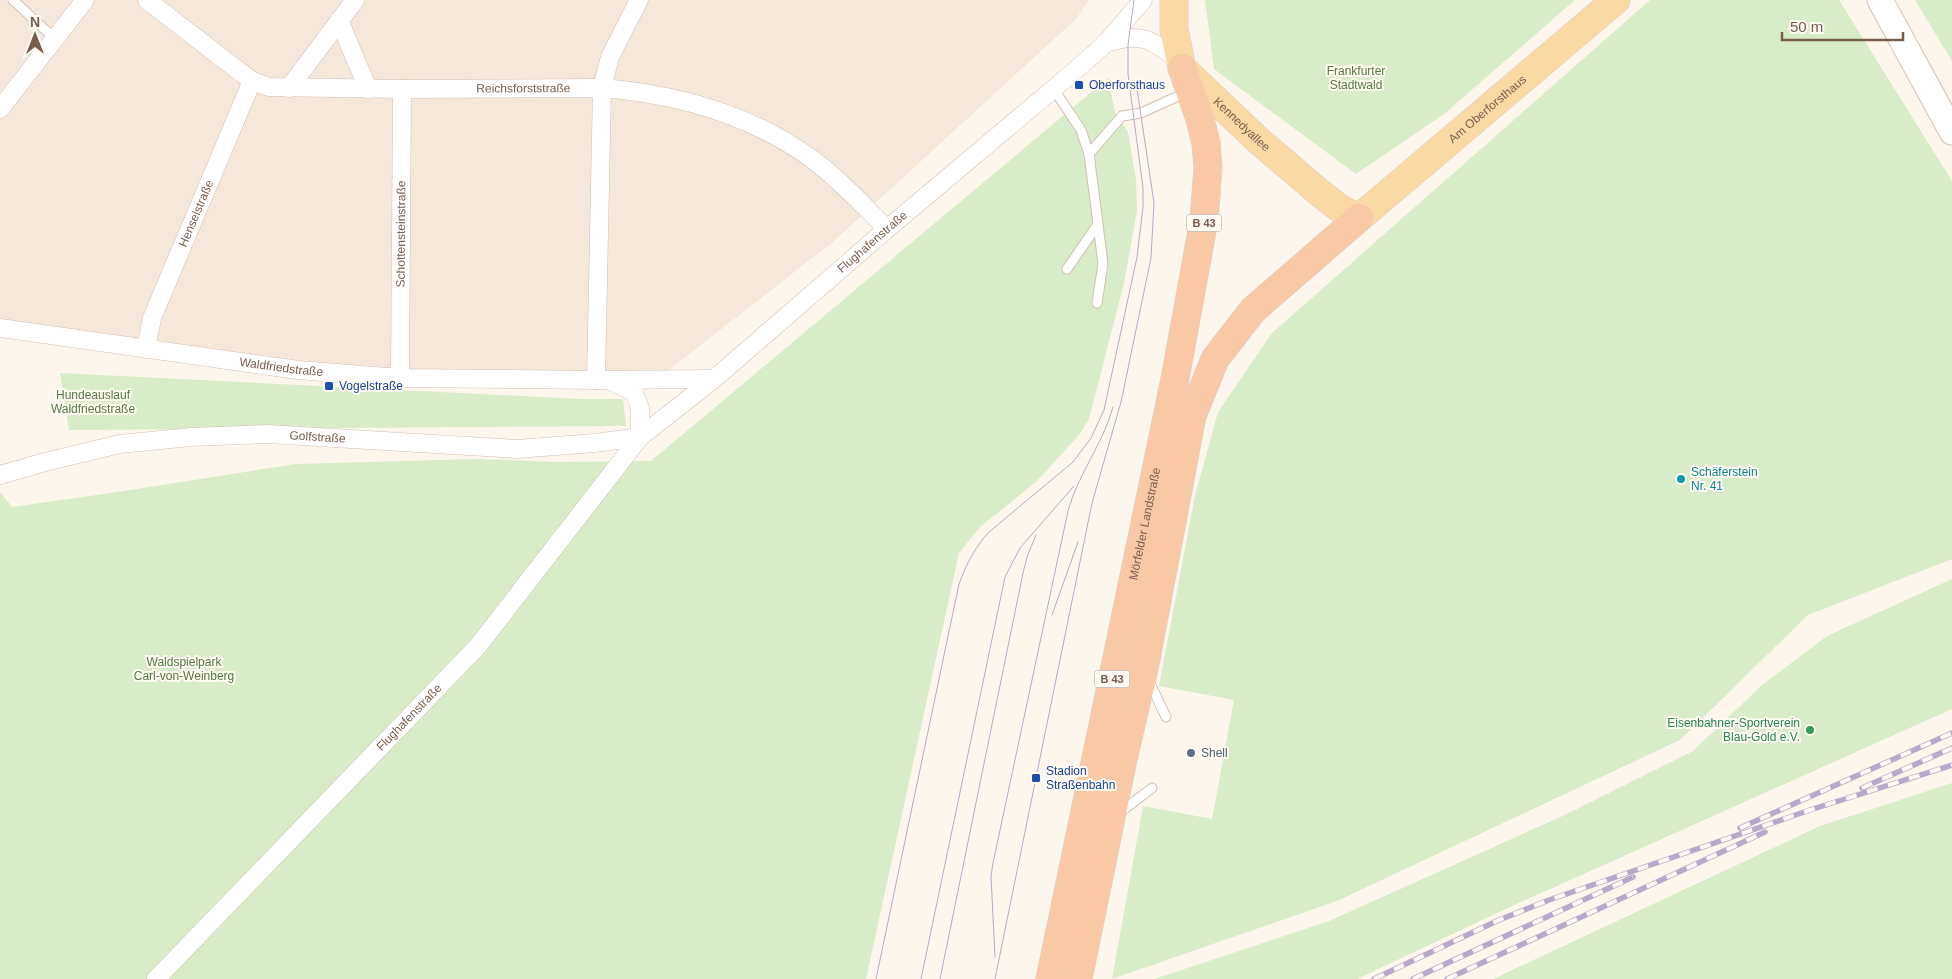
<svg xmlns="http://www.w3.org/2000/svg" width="1952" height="979" font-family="Arial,sans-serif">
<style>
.residential{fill:#f5e8da}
.green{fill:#d8ecc9}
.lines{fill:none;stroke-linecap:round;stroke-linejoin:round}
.service-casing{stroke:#d1beb0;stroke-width:11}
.minor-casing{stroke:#d1beb0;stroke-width:19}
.secondary-casing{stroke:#d6c0b0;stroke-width:27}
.primary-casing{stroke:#dad1cd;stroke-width:29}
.trunk-casing{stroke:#dad1cd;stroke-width:29}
.service{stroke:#fff;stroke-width:9}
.minor{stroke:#fff;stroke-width:18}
.secondary{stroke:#fff;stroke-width:25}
.primary{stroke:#fbd9a5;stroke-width:28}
.trunk{stroke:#f9c8a4;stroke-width:28}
.tram{stroke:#b9a8c9;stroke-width:1}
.rail-casing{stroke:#b9a8c9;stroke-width:5.5}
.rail{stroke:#fffaf3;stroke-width:4;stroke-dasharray:11;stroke-linecap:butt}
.transit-dot{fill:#1a4fb4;stroke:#fffaf3;stroke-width:2}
.culture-dot{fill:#0f9aa8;stroke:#fffaf3;stroke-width:2}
.leisure-dot{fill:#2e9e5b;stroke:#fffaf3;stroke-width:2}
.service-dot{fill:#5c6f8a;stroke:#fffaf3;stroke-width:2}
.labels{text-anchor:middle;stroke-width:4;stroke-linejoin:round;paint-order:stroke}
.shield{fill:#fffaf3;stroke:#a28b7f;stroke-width:1}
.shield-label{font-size:11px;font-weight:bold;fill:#7a5c4d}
.park-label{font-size:12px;fill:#537a41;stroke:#fffaf3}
.transit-label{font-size:12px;fill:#164399;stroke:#fffaf3;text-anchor:start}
.street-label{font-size:12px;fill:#7a5c4d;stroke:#fffaf3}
.culture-label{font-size:12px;fill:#0d838f;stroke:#fffaf3;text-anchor:start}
.leisure-label{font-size:12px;fill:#27864d;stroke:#fffaf3;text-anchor:end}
.service-label{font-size:12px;fill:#4e5e75;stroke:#fffaf3;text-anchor:start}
</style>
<rect width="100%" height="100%" fill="#fdf6ec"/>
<path class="residential" d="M 0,0 L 1089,0 L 1076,19 L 833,242 L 656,380 L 400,378 L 0,328 Z"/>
<path class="green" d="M 1205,0 L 1575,0 L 1444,114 L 1356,174 L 1214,69 Z
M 1650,0 L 1839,0 L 1952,181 L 1952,559 L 1808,615 L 1680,740 L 1337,901 L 1112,979 L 1143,806 L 1212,819 L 1234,700 L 1159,686 L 1195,496 L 1218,412 L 1272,333 Z
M 1915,0 L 1952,0 L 1952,61 Z
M 1108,78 L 1115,112 L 1128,132 L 1136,180 L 1137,211 L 1124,283 L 1089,419 L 1079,435 L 1037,481 L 980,527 L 959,553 L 866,979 L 0,979 L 0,492 L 12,507 L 111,493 L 296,464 L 479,459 L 557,462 L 651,461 Z
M 60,373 L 582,399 L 623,399 L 626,426 L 69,430 Z
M 1952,579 L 1952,709 L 1510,907 L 1357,979 L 1154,979 L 1329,921 L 1567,814 L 1693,751 L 1762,685 L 1827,636 Z
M 1952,783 L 1952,979 L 1493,979 L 1820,826 Z"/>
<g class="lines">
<defs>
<path id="service" d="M 13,0 L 54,38
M 1053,88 L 1081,130 L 1089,154 L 1098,224 L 1067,269
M 1089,154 L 1122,116 L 1141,113 L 1187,92
M 1097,303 L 1103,264 L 1098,224
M 1149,681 L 1166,717
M 1118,814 L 1152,788"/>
<g id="minor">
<path id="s1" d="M 147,0 L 252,81 L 269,87 L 402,89 L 602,88 C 677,94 750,114 812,159 C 839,179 863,205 887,229"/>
<path d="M 339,20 L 368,89"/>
<path d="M 1104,44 C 1140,31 1154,39 1181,64"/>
<path d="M 289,88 L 355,0"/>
<path d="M 0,109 L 85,0"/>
<path id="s2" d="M 0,328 L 298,370 L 400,378 L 596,380 L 714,379"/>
<path id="s3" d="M 146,349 L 152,318 L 252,81"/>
<path id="s4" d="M 400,378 L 402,89"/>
<path d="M 596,380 L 602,88 L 610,57 L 639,0"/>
<path d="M 613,382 L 634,392 L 640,408 L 640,437"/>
<path id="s5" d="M 0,475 L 45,462 L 120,444 L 191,437 L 268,434 L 517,449 L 595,443 L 640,437"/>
<path id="s6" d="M 156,979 L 478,646 L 640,437 L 714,379 L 887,229 L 1070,75 L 1104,45 L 1143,0"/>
</g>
<path id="secondary" d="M 1880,0 L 1952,132"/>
<g id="primary">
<path id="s7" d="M 1174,0 L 1174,29 L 1182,68 L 1259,141 L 1320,193 L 1339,208 L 1359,218 L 1616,0"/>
</g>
<g id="trunk">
<path id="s8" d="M 1050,979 L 1175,379 L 1204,220 L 1208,167 L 1206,143 L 1200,119 L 1182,68"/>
<path d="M 1078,979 L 1123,759 L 1144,669 L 1192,416 L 1215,359 L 1253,310 L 1359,218"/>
</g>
</defs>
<use href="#service" class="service-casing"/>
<use href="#minor" class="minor-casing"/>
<use href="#secondary" class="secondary-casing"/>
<use href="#primary" class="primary-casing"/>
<use href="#trunk" class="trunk-casing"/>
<use href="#service" class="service"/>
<use href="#minor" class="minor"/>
<use href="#secondary" class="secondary"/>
<use href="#primary" class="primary"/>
<use href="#trunk" class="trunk"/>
<path class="tram" d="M 1052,615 L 1078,542
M 995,957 L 991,876 L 993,863 L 1068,511 C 1078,474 1103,444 1113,407
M 876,979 L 959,584 C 966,565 975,547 989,532 L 1073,462 L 1091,438 L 1104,410 L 1137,257 L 1143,207 L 1143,188 L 1128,74 L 1128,45 L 1134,0
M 921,979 L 1005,577 L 1020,548 L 1074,486
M 940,979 L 1023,573 L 1027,557 L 1036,535
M 995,979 L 1092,503 L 1121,402 L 1151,258 L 1154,203 L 1136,82"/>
<defs>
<path id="rail" d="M 1862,788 L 1952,748
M 1740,828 L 1952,733
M 1374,979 L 1499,920 L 1549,900 L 1810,810 L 1952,765
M 1413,979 L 1633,877
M 1447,979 L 1765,832"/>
</defs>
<use href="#rail" class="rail-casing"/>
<use href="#rail" class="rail"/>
</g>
<g class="transit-dot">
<rect x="1074" y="80" width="10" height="10" rx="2.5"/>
<rect x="324" y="381" width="10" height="10" rx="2.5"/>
<rect x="1031" y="773" width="10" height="10" rx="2.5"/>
</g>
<circle class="culture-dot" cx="1681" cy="479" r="5"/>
<circle class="leisure-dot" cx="1810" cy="730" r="5"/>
<circle class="service-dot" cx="1191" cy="753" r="5"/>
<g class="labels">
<g class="shield">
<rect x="1186.5" y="214.5" width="35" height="17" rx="4"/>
<rect x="1094.5" y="670.5" width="35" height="17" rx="4"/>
</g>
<g class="shield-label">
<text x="1204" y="227">B 43</text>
<text x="1112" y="683">B 43</text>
</g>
<g class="park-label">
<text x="1356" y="75">Frankfurter<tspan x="1356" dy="14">Stadtwald</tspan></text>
<text x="93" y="399">Hundeauslauf<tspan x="93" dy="14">Waldfriedstraße</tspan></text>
<text x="184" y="666">Waldspielpark<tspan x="184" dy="14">Carl-von-Weinberg</tspan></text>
</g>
<g class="transit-label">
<text x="1089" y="89">Oberforsthaus</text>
<text x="339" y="390">Vogelstraße</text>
<text x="1046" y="775">Stadion<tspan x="1046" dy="14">Straßenbahn</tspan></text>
</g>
<g class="street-label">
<text dy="4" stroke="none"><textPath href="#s1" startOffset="405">Reichsforststraße</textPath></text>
<text dy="4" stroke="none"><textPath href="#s7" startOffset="470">Am Oberforsthaus</textPath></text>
<text dy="4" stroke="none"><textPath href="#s7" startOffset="151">Kennedyallee</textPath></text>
<text dy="4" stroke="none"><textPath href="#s3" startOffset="145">Henselstraße</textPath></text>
<text dy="4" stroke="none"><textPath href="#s4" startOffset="144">Schottensteinstraße</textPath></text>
<text dy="4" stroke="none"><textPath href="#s6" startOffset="1031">Flughafenstraße</textPath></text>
<text dy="4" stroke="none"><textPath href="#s2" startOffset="284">Waldfriedstraße</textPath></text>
<text dy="4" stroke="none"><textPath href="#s5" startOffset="322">Golfstraße</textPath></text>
<text dy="4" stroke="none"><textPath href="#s8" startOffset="465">Mörfelder Landstraße</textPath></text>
<text dy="4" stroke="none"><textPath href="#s6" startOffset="364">Flughafenstraße</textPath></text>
</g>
<g class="culture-label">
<text x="1691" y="476">Schäferstein<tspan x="1691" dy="14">Nr. 41</tspan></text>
</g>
<g class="leisure-label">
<text x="1800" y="727">Eisenbahner-Sportverein<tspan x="1800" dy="14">Blau-Gold e.V.</tspan></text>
</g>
<g class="service-label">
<text x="1201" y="757">Shell</text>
</g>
</g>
<g transform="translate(35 35)" stroke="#fffaf3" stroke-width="4" paint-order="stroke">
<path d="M0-4L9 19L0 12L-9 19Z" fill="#7a5c4d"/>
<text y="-8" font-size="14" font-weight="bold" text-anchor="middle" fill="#7a5c4d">N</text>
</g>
<path d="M1782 32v8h121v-8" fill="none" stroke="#7a5c4d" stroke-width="2.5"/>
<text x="1790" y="32" font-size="15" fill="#7a5c4d" stroke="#fffaf3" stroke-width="4" paint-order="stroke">50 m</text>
</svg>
